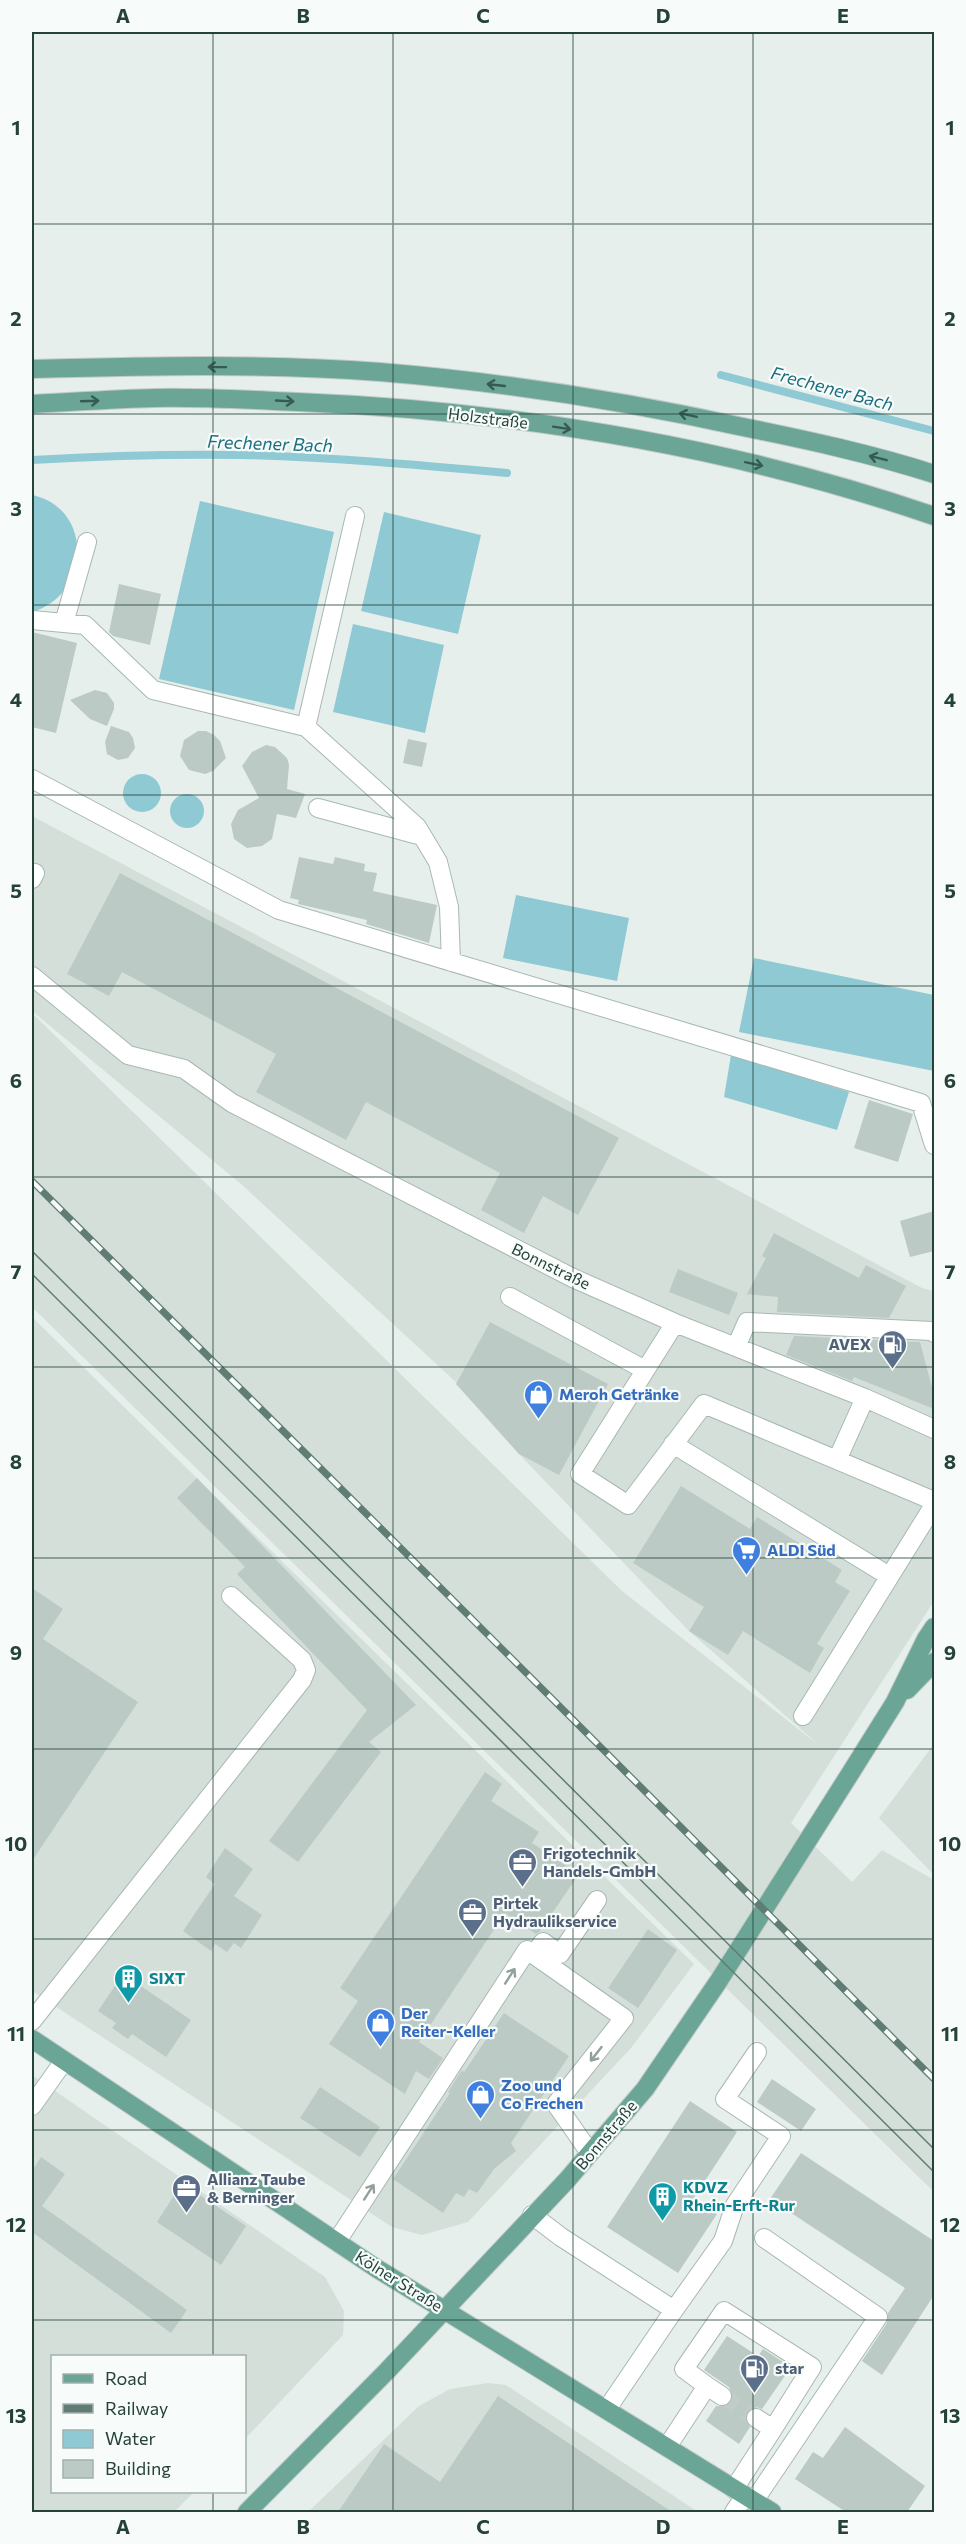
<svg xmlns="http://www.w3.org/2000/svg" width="966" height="2544" font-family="Commissioner,sans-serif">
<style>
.built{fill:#d4dfda}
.water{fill:#8ec9d4}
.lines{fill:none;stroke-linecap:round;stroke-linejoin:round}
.stream{stroke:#8ec9d4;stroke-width:8}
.building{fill:#bbcac4}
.minor-tunnel{stroke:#bfccc8;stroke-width:18;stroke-dasharray:18 9;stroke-linecap:butt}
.minor-casing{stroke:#a8b8b2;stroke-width:20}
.major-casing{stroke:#c2cac8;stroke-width:20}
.minor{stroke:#fff;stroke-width:18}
.major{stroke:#6aa596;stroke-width:18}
.tram{stroke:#5f7d75;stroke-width:1.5}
.rail-casing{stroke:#5f7d75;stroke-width:7}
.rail{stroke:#f7fbf9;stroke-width:4.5;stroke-dasharray:14;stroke-linecap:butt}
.oneway{stroke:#365b51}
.oneway2{stroke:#92a09c}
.grid{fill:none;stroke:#24423a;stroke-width:1.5;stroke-opacity:0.55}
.labels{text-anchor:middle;stroke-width:4.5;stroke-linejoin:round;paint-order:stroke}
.street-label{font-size:16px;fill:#24423a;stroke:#f7fbf9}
.service-label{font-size:16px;font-weight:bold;fill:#4e5e75;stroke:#f7fbf9;text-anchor:start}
.shop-label{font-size:16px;font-weight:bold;fill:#366cbe;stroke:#f7fbf9;text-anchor:start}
.culture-label{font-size:16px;font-weight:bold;fill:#0d838f;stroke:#f7fbf9;text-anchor:start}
.water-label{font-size:18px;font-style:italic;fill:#1c6f80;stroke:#f7fbf9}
.neatline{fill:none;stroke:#24423a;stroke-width:2}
.grid-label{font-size:20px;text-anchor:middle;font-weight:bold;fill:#24423a}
</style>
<rect width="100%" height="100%" fill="#e6efeb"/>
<path class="built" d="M 32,816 L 922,1288 L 934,1291 L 934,1601 L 791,1823 L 852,1882 L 882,1850 L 934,1880 L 934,2192 L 32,1307 L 32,1013 L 622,1591 L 820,1746 L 689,1631 L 519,1454 L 457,1383 L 241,1184 L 32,1011 Z
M 32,1317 L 694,1964 L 631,2048 L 468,2222 L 422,2235 L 392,2227 L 32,1991 Z
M 934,1744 L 934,1875 L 879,1818 Z
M 32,2075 L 325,2277 L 344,2311 L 343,2335 L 245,2439 L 244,2356 L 52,2356 L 52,2492 L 194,2492 L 174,2512 L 32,2512 Z
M 488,2383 L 506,2385 L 698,2512 L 308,2512 L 419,2406 L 450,2389 Z"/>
<path class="water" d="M 32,495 C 94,508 91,595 32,612 Z
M 200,501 L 334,532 L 294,710 L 159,679 Z
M 384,512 L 481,535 L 458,634 L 361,611 Z
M 353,624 L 444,645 L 425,733 L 333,712 Z
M123 793a19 19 0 1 1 38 0a19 19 0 1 1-38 0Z
M170 811a17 17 0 1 1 34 0a17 17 0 1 1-34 0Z
M 516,895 L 629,918 L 617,981 L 503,958 Z
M 754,958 L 934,995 L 934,1071 L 739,1032 Z
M 731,1055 L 849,1092 L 837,1130 L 724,1097 Z"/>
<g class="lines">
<path class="stream" d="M 721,375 L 934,431
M 32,460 C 101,456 172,454 242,455 C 331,457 419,465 507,473"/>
</g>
<path class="building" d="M 119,584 L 161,594 L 150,645 L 113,636 L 109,632 Z
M 32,632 L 77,643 L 56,733 L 32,727 Z
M 95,690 L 107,693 L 114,703 L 114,709 L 107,726 L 90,719 L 70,700 Z
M 111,726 L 129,732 L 133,738 L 135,748 L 128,758 L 118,760 L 107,754 L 105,742 Z
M 198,731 L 206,731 L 214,735 L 220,741 L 226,758 L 213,771 L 205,774 L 189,770 L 180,756 L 184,740 Z
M 408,739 L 427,743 L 422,767 L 403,763 Z
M 266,745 L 275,747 L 287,758 L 289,765 L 287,789 L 305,794 L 296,818 L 277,814 L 272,839 L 262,846 L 247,848 L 234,839 L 231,824 L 238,810 L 259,798 L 242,766 L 252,752 Z
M 299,857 L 333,864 L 335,857 L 365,864 L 364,871 L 377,873 L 373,891 L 437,905 L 429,943 L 366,924 L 367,920 L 298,904 L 299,900 L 290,898 Z
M 120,873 L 619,1138 L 578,1215 L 543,1196 L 524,1233 L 481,1210 L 500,1173 L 366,1102 L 346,1140 L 256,1092 L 276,1054 L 122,972 L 109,996 L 67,974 Z
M 869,1100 L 913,1114 L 898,1162 L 854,1148 Z
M 934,1211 L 934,1251 L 910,1257 L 900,1221 Z
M 774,1233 L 859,1278 L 866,1265 L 906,1286 L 889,1318 L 777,1312 L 778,1297 L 747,1294 L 766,1258 L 762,1256 Z
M 678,1269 L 738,1293 L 729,1315 L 669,1292 Z
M 490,1322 L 608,1384 L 559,1475 L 519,1454 L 456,1384 Z
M 794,1336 L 920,1342 L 934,1395 L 934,1409 L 854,1377 L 852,1381 L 786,1355 Z
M 197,1478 L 416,1705 L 369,1742 L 381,1752 L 298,1862 L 269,1841 L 367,1710 L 237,1574 L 245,1567 L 177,1498 Z
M 681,1486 L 750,1529 L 757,1517 L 842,1570 L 835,1582 L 850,1591 L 817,1644 L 824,1648 L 810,1673 L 743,1631 L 728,1655 L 689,1631 L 704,1607 L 633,1563 Z
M 32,1588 L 63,1609 L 43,1639 L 138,1702 L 32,1861 Z
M 485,1772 L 502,1784 L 491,1801 L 539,1832 L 532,1843 L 579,1874 L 540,1931 L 536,1934 L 505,1913 L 419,2042 L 443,2058 L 429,2079 L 416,2071 L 405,2094 L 329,2044 L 358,2001 L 340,1988 Z
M 225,1848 L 253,1869 L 234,1896 L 262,1915 L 241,1948 L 234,1943 L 227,1952 L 215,1944 L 211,1951 L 183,1931 L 215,1884 L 206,1877 Z
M 648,1929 L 677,1950 L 638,2008 L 608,1988 Z
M 123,1974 L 191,2020 L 166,2057 L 132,2034 L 128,2039 L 112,2028 L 116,2023 L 98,2011 Z
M 504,2013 L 569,2056 L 511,2143 L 516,2151 L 494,2169 L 477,2193 L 469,2189 L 464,2197 L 456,2193 L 443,2213 L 393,2179 L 450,2093 L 448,2092 L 462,2070 L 464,2072 Z
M 772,2079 L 816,2109 L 801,2131 L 757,2102 Z
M 320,2087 L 380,2127 L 360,2157 L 300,2118 Z
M 690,2101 L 737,2132 L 693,2199 L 717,2214 L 678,2273 L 607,2227 Z
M 801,2153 L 934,2241 L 934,2295 L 882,2375 L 862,2361 L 887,2323 L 888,2313 L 905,2288 L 770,2199 Z
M 41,2157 L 65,2174 L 42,2206 L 187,2310 L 171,2333 L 32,2232 L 32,2171 Z
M 182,2183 L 246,2226 L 221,2265 L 157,2222 Z
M 727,2336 L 758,2356 L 763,2349 L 791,2367 L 762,2409 L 756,2407 L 747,2411 L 745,2418 L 750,2427 L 739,2444 L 706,2421 L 716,2406 L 726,2406 L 733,2397 L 729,2387 L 704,2370 Z
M 498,2396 L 672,2512 L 338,2512 L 384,2444 L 440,2482 Z
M 845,2427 L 925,2486 L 907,2512 L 846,2512 L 795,2479 L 813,2452 L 823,2458 Z"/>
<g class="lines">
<path class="minor-tunnel" d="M 722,2396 L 756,2418"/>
<defs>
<path id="minor" d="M 32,620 L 85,625 L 153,690 L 306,727 L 417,827 L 438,862 L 449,907 L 451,962
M 64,623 L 87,542
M 306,727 L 355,516
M 32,779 L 279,910 L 921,1103 L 934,1145
M 318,808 L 422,836
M 32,879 L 35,873
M 32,976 L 128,1055 L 184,1069 L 232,1103 L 573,1278 L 675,1323 L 865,1398 L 934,1429
M 510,1297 L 645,1370
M 675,1323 L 580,1474 L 628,1505 L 704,1404 L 934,1501
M 736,1347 L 747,1322 L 932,1331 L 934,1333
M 673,1444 L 889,1576
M 837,1460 L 865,1398
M 803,1716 L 934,1505
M 534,1955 L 543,1942 L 560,1954 L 597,1900
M 32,2021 L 302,1680 L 306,1670 L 302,1660 L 231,1596
M 32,2106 L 64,2061
M 532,2215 L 561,2237 L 674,2310 L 607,2409
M 337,2241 L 527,1950 L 624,2018 L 556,2104 L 590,2153
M 674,2310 L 723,2241 L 735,2205 L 781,2136 L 725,2099 L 757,2052
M 707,2386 L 684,2369 L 724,2311 L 812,2367 L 773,2429
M 667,2447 L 707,2386 L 722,2396
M 734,2489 L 773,2429 L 756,2418
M 754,2501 L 878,2317 L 764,2238
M 734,2512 L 745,2496"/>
<path id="major" d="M 32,369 C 147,366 264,363 380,372 C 502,382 624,401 743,427 C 807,440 872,454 934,474
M 32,404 C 73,402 114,399 156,398 C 203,397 251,400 298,402 C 514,411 730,446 934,516
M 907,1690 L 934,1662
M 32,2039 L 376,2268 L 772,2512
M 247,2512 L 386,2372 L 567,2180 L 645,2089 L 718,1982 L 848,1777 L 895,1702 L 926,1639 L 934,1627"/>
</defs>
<use href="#minor" class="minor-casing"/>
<use href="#major" class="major-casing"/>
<use href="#minor" class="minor"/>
<use href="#major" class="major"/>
<path class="tram" d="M 32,1251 L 934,2149
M 32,1274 L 934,2172"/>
<defs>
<path id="rail" d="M 32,1181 L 934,2079"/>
</defs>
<use href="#rail" class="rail-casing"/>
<use href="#rail" class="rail"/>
</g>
<defs><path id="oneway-shaft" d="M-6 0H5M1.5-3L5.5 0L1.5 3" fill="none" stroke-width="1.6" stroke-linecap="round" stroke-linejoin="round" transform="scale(1.5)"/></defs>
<g class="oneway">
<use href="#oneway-shaft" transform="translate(217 367) rotate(-179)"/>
<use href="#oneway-shaft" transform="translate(496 385) rotate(-174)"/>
<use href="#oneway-shaft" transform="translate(90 401) rotate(-2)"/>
<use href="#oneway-shaft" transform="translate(285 401) rotate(3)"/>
<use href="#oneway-shaft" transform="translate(688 415) rotate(-168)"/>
<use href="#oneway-shaft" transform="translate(562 428) rotate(9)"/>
<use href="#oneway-shaft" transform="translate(878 458) rotate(-166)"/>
<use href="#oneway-shaft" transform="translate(754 464) rotate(12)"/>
</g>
<g class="oneway2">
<use href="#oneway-shaft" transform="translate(510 1976) rotate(-57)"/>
<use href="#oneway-shaft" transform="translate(596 2054) rotate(128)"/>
<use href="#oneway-shaft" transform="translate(369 2192) rotate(-57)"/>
</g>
<path class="grid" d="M 213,32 L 213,2356M 393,32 L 393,2512M 573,32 L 573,2512M 753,32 L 753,2512M 32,224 L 934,224M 32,414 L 934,414M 32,605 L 934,605M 32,795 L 934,795M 32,986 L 934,986M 32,1177 L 934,1177M 32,1367 L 934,1367M 32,1558 L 934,1558M 32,1749 L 934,1749M 32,1939 L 934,1939M 32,2130 L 934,2130M 32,2320 L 934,2320M 213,2492 L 213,2512"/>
<defs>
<symbol id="fuel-pin" viewBox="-11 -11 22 30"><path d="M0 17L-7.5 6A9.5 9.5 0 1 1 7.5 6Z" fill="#5c6f8a" stroke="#f7fbf9"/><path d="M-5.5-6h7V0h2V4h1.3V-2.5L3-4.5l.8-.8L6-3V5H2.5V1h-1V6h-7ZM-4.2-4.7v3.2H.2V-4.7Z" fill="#fff"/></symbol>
<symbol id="shop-pin" viewBox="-11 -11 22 30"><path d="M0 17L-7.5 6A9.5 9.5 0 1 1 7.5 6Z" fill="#3f7fe0" stroke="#f7fbf9"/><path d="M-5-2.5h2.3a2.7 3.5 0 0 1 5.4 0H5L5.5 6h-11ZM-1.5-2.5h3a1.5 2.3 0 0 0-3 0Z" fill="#fff"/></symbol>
<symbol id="supermarket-pin" viewBox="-11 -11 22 30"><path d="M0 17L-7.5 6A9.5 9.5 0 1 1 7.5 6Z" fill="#3f7fe0" stroke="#f7fbf9"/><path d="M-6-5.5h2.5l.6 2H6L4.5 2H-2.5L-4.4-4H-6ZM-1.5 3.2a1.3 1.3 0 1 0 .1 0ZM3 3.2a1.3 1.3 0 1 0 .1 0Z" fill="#fff"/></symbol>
<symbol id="office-pin" viewBox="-11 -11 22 30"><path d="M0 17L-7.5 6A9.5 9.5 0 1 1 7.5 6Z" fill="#5c6f8a" stroke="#f7fbf9"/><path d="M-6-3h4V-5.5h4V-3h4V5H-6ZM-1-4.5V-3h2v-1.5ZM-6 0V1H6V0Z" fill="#fff"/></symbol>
<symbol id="building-pin" viewBox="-11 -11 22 30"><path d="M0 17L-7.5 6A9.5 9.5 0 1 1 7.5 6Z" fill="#0f9aa8" stroke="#f7fbf9"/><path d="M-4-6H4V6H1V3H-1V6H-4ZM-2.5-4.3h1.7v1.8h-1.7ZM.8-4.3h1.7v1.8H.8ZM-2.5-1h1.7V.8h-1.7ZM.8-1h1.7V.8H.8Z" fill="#fff"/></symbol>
</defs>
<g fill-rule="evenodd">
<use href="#fuel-pin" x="876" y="1328" width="33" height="45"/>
<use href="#shop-pin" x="522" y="1378" width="33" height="45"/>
<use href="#supermarket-pin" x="730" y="1534" width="33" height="45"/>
<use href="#office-pin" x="506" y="1846" width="33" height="45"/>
<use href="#office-pin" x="456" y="1896" width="33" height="45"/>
<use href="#building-pin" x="112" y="1962" width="33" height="45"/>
<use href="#shop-pin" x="364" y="2006" width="33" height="45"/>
<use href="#shop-pin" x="464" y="2078" width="33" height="45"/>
<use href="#office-pin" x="170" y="2172" width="33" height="45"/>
<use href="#building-pin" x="646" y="2180" width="33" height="45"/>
<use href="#fuel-pin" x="738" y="2352" width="33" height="45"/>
</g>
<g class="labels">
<g class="street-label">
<text transform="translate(488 418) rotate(7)" y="6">Holzstraße</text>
<text transform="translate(551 1266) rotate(26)" y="6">Bonnstraße</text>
<text transform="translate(606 2135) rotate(-50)" y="6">Bonnstraße</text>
<text transform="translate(399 2281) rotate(32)" y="6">Kölner Straße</text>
</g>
<g class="service-label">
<text x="871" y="1350" text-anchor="end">AVEX</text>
<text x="543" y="1859">Frigotechnik<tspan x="543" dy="18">Handels-GmbH</tspan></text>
<text x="493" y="1909">Pirtek<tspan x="493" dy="18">Hydraulikservice</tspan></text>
<text x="207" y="2185">Allianz Taube<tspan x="207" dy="18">&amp; Berninger</tspan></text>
<text x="775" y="2374">star</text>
</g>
<g class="shop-label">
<text x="559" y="1400">Meroh Getränke</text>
<text x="767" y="1556">ALDI Süd</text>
<text x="401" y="2019">Der<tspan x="401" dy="18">Reiter-Keller</tspan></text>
<text x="501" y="2091">Zoo und<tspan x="501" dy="18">Co Frechen</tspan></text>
</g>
<g class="culture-label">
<text x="149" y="1984">SIXT</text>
<text x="683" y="2193">KDVZ<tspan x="683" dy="18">Rhein-Erft-Rur</tspan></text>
</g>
<g class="water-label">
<text transform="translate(832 389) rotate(15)" y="6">Frechener Bach</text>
<text transform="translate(270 444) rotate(2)" y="6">Frechener Bach</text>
</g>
</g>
<rect width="966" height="2544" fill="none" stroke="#f7fbf9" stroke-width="66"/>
<rect x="51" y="2355" width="195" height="138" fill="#f7fbf9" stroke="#a3b1ad" stroke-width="1.5"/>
<rect x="63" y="2374" width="30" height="9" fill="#6aa596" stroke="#a3b1ad" stroke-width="1.5"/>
<text x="105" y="2385" font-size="18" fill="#24423a">Road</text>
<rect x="63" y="2404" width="30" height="9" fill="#5f7d75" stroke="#a3b1ad" stroke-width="1.5"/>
<text x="105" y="2415" font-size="18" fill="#24423a">Railway</text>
<rect x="63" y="2430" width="30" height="18" fill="#8ec9d4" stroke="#a3b1ad" stroke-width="1.5"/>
<text x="105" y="2445" font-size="18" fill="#24423a">Water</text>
<rect x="63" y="2460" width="30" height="18" fill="#bbcac4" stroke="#a3b1ad" stroke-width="1.5"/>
<text x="105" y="2475" font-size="18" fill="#24423a">Building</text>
<rect x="33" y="33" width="900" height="2478" class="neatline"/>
<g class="grid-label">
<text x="123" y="23">A</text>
<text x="303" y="23">B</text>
<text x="483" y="23">C</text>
<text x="663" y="23">D</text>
<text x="843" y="23">E</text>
<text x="16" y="135">1</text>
<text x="950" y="135">1</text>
<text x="16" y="326">2</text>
<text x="950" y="326">2</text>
<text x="16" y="516">3</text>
<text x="950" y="516">3</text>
<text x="16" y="707">4</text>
<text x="950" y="707">4</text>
<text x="16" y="898">5</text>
<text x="950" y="898">5</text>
<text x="16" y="1088">6</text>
<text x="950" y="1088">6</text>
<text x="16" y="1279">7</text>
<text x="950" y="1279">7</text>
<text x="16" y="1469">8</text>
<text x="950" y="1469">8</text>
<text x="16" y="1660">9</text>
<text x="950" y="1660">9</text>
<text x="16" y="1851">10</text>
<text x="950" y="1851">10</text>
<text x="16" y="2041">11</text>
<text x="950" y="2041">11</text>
<text x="16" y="2232">12</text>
<text x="950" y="2232">12</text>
<text x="16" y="2423">13</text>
<text x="950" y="2423">13</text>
<text x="123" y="2534">A</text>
<text x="303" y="2534">B</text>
<text x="483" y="2534">C</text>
<text x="663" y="2534">D</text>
<text x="843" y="2534">E</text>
</g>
</svg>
